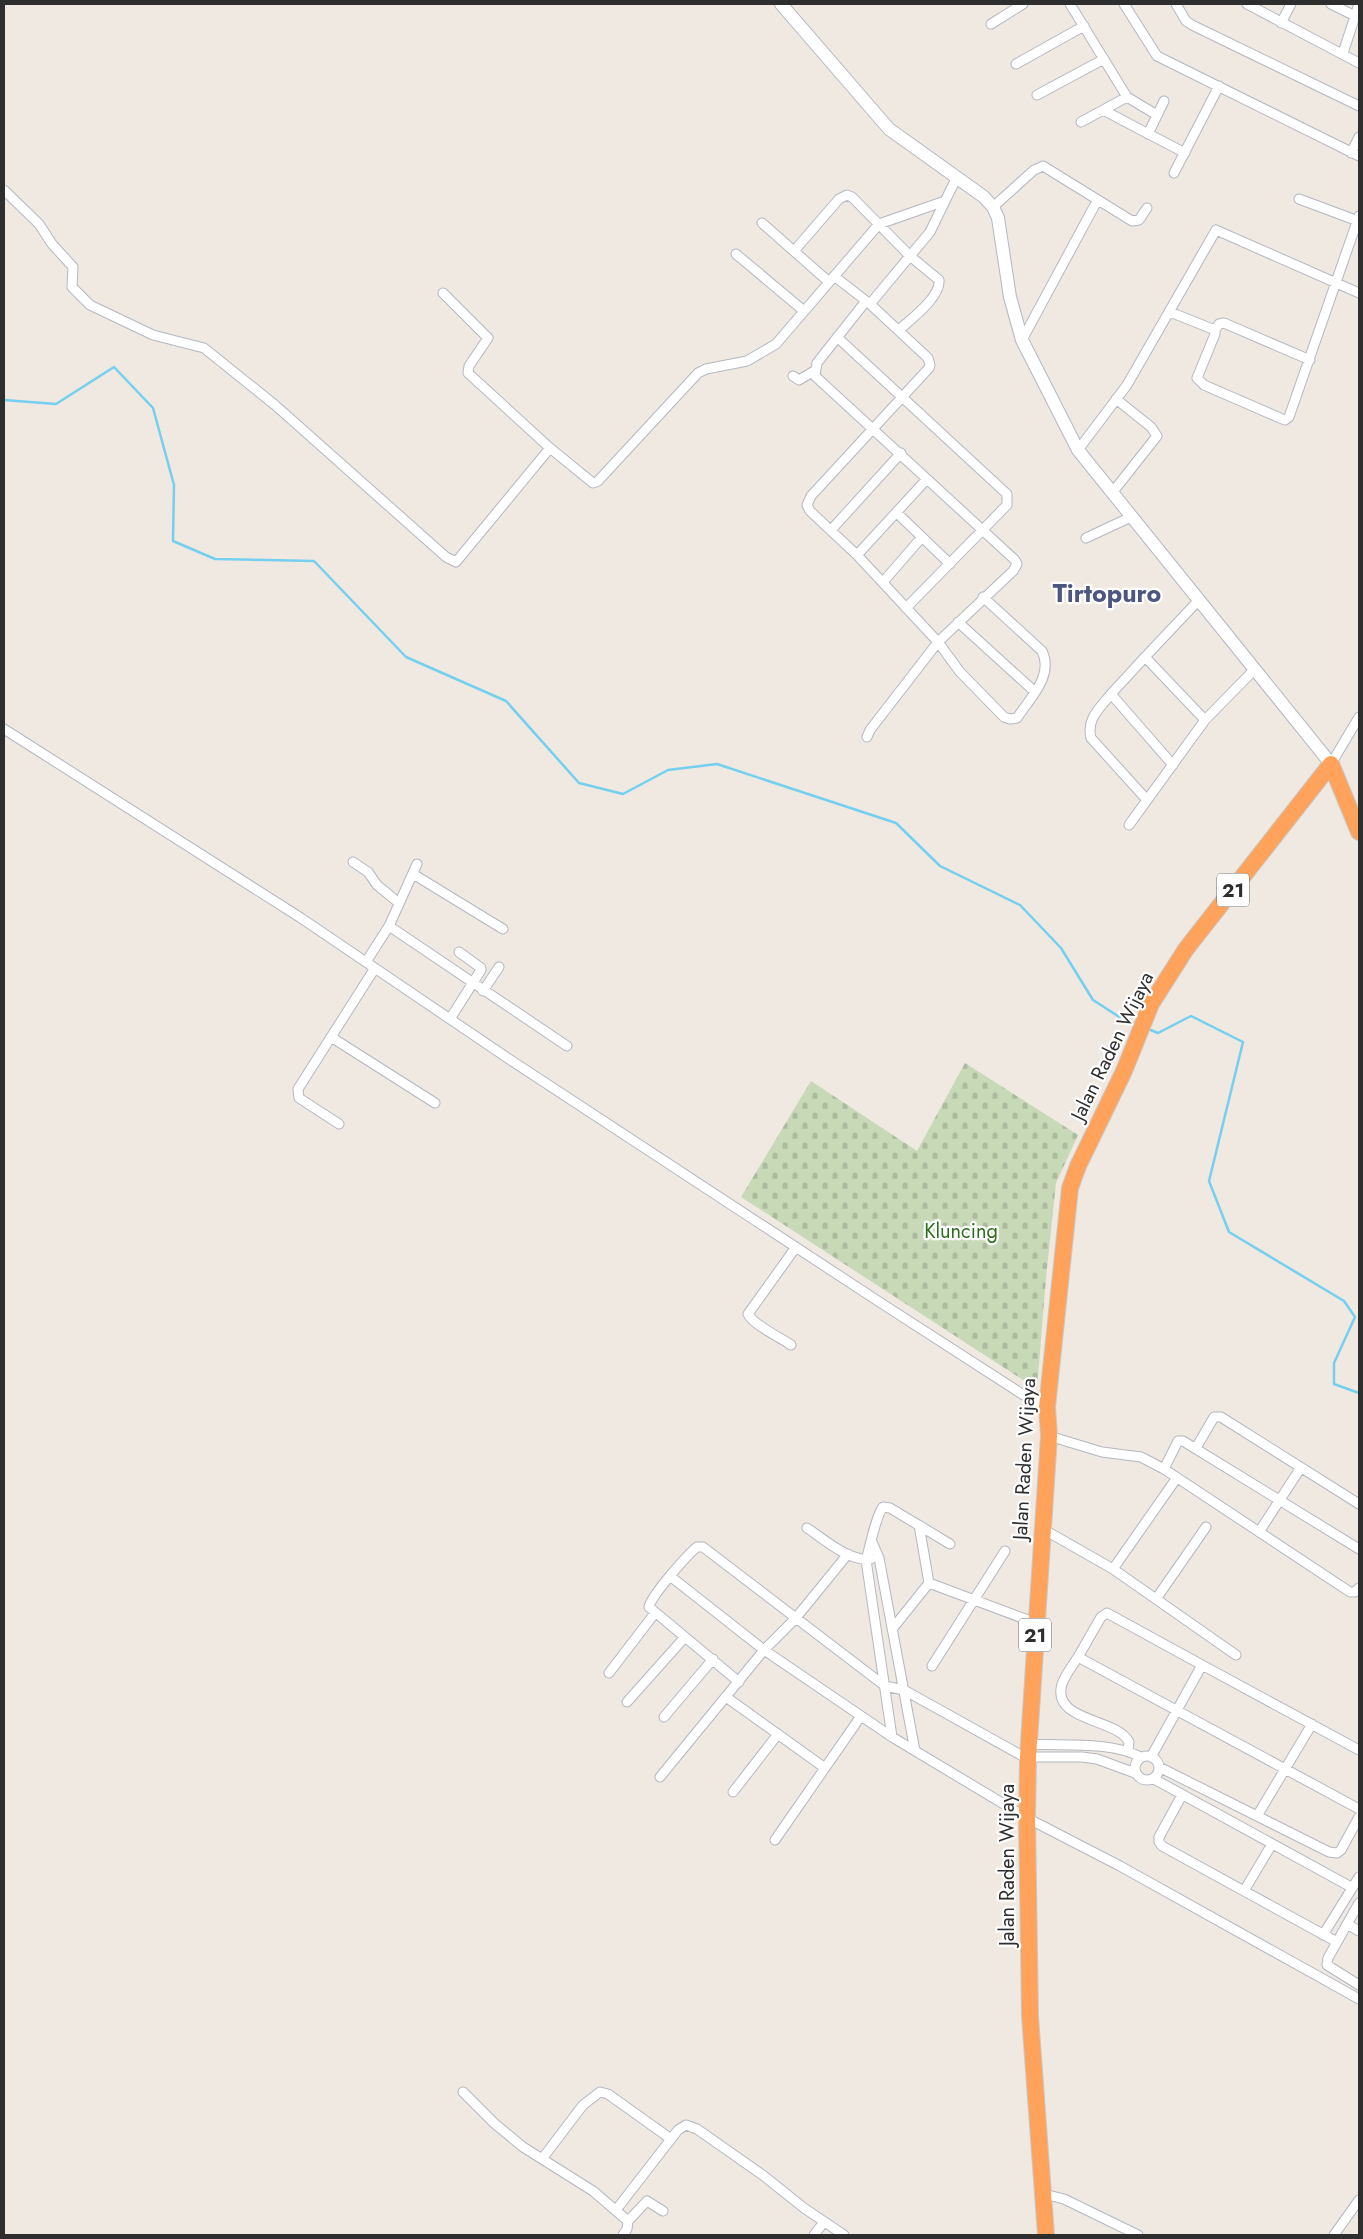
<svg xmlns="http://www.w3.org/2000/svg" width="1363" height="2239" font-family="Jost,sans-serif">
<style>
.cemetery{fill:url(#cemetery-stones)}
.lines{fill:none;stroke-linecap:round;stroke-linejoin:round}
.stream{stroke:#75cff0;stroke-width:2.5}
.street-casing{stroke:#b4b7c1;stroke-width:11}
.secondary-casing{stroke:#b4b7c1;stroke-width:14}
.highway-casing{stroke:#c9c9c9;stroke-width:18}
.street{stroke:#fff;stroke-width:9}
.secondary{stroke:#fff;stroke-width:12}
.highway{stroke:#ffa35c;stroke-width:16}
.labels{text-anchor:middle;stroke-width:4.5;stroke-linejoin:round;paint-order:stroke}
.shield{fill:#fff;stroke:#6d6d6d;stroke-width:1}
.shield-label{font-size:19px;font-weight:bold;fill:#2e2e2e}
.street-label{font-size:20px;fill:#2e2e2e;stroke:#fff}
.park-label{font-size:20px;fill:#2c6e1b;stroke:#fff}
.district-label{font-size:25px;font-weight:bold;fill:#4d5680;stroke:#fff}
</style>
<defs>
<pattern id="cemetery-stones" width="16" height="16" patternUnits="userSpaceOnUse" patternTransform="scale(1.25)"><rect width="16" height="16" fill="#c8d9b8"/><path d="M2 7V4a2 2 0 0 1 4 0v3zM10 15v-3a2 2 0 0 1 4 0v3z" fill="#acbb9e"/></pattern>
</defs>
<rect width="100%" height="100%" fill="#efe9e1"/>
<path class="cemetery" d="M 965,1063 L 1078,1135 L 1056,1183 L 1046,1278 L 1037,1389 L 741,1197 L 811,1081 L 917,1151 Z"/>
<g class="lines">
<path class="stream" d="M 4,400 L 56,404 L 114,367 L 153,408 L 174,485 L 173,541 L 215,559 L 314,561 L 406,657 L 506,701 L 579,783 L 623,794 L 668,770 L 717,764 L 896,823 L 940,866 L 1020,905 L 1061,948 L 1093,1000 L 1121,1018 L 1136,1024
M 1148,1029 L 1158,1033 L 1191,1016 L 1243,1042 L 1209,1181 L 1229,1232 L 1344,1301 L 1355,1317 L 1334,1363 L 1334,1384 L 1359,1393"/>
<defs>
<path id="street" d="M 1070,4 L 1127,97 L 1157,115
M 1124,4 L 1157,56 L 1359,156
M 1176,4 L 1186,21 L 1192,25 L 1359,106
M 1247,4 L 1359,63
M 1331,4 L 1355,16
M 1281,23 L 1291,4
M 991,24 L 1023,4
M 1343,53 L 1359,4
M 1016,64 L 1084,26
M 1037,95 L 1104,59
M 1103,110 L 1185,153
M 1081,122 L 1127,97
M 1148,134 L 1164,101
M 1351,153 L 1359,137
M 1174,173 L 1219,86
M 4,190 L 39,224 L 52,244 L 73,267 L 72,287 L 90,305 L 153,335 L 204,348 L 275,405 L 446,557 L 456,562 L 550,448 L 593,483 L 598,481 L 698,373 L 706,369 L 747,361 L 776,344 L 879,224 L 945,201 L 956,179
M 1299,199 L 1358,221
M 945,201 L 930,232 L 870,304 L 928,358 L 930,365 L 929,368 L 811,496 L 807,505 L 810,511 L 857,555 L 938,642 L 960,672 L 1004,717 L 1010,719 L 1017,718 C 1030,698 1054,676 1042,651 L 983,597
M 993,207 L 1034,170 L 1043,166 L 1132,221 L 1139,220 L 1147,208
M 762,223 L 829,282
M 794,251 L 839,199 L 847,195 L 852,197 L 910,256 L 939,280 C 941,297 911,319 899,330
M 736,254 L 804,311
M 834,276 L 870,304
M 443,293 L 488,338 L 469,366 L 468,373 L 550,448
M 866,301 L 817,363 L 815,376 L 1015,560 L 1017,564 L 1013,571 L 938,642 L 870,730 L 867,737
M 1170,312 L 1215,330
M 837,337 L 1007,494 L 1007,505 L 906,608
M 1022,340 L 1097,201
M 1310,360 L 1224,323 L 1219,324 L 1215,330 L 1215,334 L 1197,378 L 1204,385 L 1280,418 L 1285,420 L 1289,417 L 1359,216
M 793,376 L 799,380 L 814,371
M 1078,450 L 1127,385 L 1216,230 L 1359,293
M 1112,493 L 1157,436 L 1151,427 L 1116,399
M 897,513 L 950,564
M 832,529 L 901,453
M 1086,538 L 1131,517
M 857,555 L 927,479
M 883,582 L 922,537
M 1198,601 L 1145,657 L 1205,720
M 958,622 L 1034,691
M 1145,657 L 1111,694 L 1173,765
M 1111,694 C 1100,708 1086,719 1091,738 L 1147,800
M 4,729 L 301,918 L 509,1059 L 881,1303 L 1022,1394 L 1047,1407
M 1331,764 L 1359,717
M 1129,825 L 1205,720 L 1254,670
M 353,862 L 368,872 L 377,885 L 399,903
M 413,874 L 503,929
M 389,926 L 567,1046
M 366,962 L 389,926 L 417,864
M 483,991 L 499,967
M 450,1019 L 481,970 L 481,968 L 459,952
M 331,1037 L 435,1103
M 339,1124 L 299,1098 L 298,1089 L 375,968
M 791,1345 C 781,1338 752,1324 748,1314 L 796,1247
M 1049,1436 L 1102,1452 L 1141,1457 L 1164,1469 L 1350,1592 L 1355,1592 L 1359,1588
M 1196,1448 L 1214,1417 L 1221,1417 L 1359,1504
M 1164,1469 L 1178,1441 L 1183,1441 L 1359,1549
M 807,1528 C 824,1539 849,1562 871,1559
M 1041,1528 L 1113,1569 L 1236,1655
M 1259,1532 L 1300,1469
M 872,1542 L 879,1558 L 915,1751
M 1113,1569 L 1176,1479
M 670,1576 L 764,1650 L 892,1737 L 1027,1818 L 1120,1866 L 1359,1999
M 929,1583 L 1036,1623
M 1156,1599 L 1206,1527
M 893,1628 L 929,1583 L 919,1525
M 1078,1657 C 1073,1665 1065,1675 1062,1684 C 1051,1722 1117,1718 1129,1742 L 1128,1751
M 1202,1665 L 1107,1613 L 1101,1617 L 1078,1657 L 1359,1809
M 932,1666 L 1005,1551
M 609,1673 L 655,1613
M 739,1682 L 649,1607 C 651,1596 687,1555 697,1547 L 703,1547 L 885,1686 L 904,1690 L 1028,1759
M 726,1697 L 825,1768
M 627,1702 L 685,1637
M 664,1717 L 713,1659
M 892,1737 L 866,1560 C 870,1547 876,1515 883,1507 L 890,1508 L 950,1544
M 1029,1744 C 1065,1746 1109,1741 1141,1757
M1135 1768a12 12 0 1 1 24 0a12 12 0 1 1-24 0Z
M 1028,1757 L 1082,1757 L 1097,1759 L 1135,1773
M 1151,1757 L 1202,1665 L 1359,1750
M 1159,1767 L 1329,1852 L 1337,1853 L 1341,1850 L 1359,1817
M 660,1777 L 764,1650 L 795,1619 L 848,1554
M 1154,1779 L 1351,1887
M 733,1792 L 778,1734
M 1182,1795 L 1159,1837 L 1159,1842 L 1162,1846 L 1337,1942
M 1257,1816 L 1312,1724
M 775,1840 L 861,1716
M 1244,1891 L 1272,1844
M 1359,1903 L 1328,1958 L 1327,1965 L 1359,1985
M 1347,1924 L 1359,1931
M 1323,1935 L 1359,1877
M 463,2092 L 494,2123 L 523,2147 L 593,2191 L 628,2221 L 627,2229 L 623,2235
M 542,2159 L 583,2105 L 600,2092 L 608,2094 L 671,2139
M 1044,2194 L 1064,2199 L 1138,2235
M 616,2210 L 678,2130 L 686,2125 L 697,2129 L 764,2176 L 804,2208 L 844,2235
M 628,2221 L 647,2201 L 663,2211
M 814,2235 L 824,2222
M 1334,2235 L 1359,2200"/>
<path id="secondary" d="M 781,4 L 889,129 L 984,197 L 993,207 L 998,218 L 1010,297 L 1022,340 L 1078,450 L 1331,764"/>
<path id="highway" d="M 1046,2235 L 1030,2016 L 1027,1818 L 1028,1757 L 1049,1436 L 1047,1407 L 1070,1188 L 1078,1166 L 1124,1071 L 1151,1004 L 1186,949 L 1331,764 L 1359,832"/>
</defs>
<use href="#street" class="street-casing"/>
<use href="#secondary" class="secondary-casing"/>
<use href="#highway" class="highway-casing"/>
<use href="#street" class="street"/>
<use href="#secondary" class="secondary"/>
<use href="#highway" class="highway"/>
</g>
<g class="labels">
<g class="shield">
<rect x="1217" y="873.5" width="32" height="33" rx="4"/>
<rect x="1019" y="1618.5" width="32" height="33" rx="4"/>
</g>
<g class="shield-label">
<text x="1233" y="897">21</text>
<text x="1035" y="1642">21</text>
</g>
<g class="street-label">
<text transform="translate(1112 1046) rotate(-64)" y="7">Jalan Raden Wijaya</text>
<text transform="translate(1024 1459) rotate(-87)" y="7">Jalan Raden Wijaya</text>
<text transform="translate(1007 1865) rotate(-90)" y="7">Jalan Raden Wijaya</text>
</g>
<g class="park-label">
<text x="961" y="1238">Kluncing</text>
</g>
<g class="district-label">
<text x="1107" y="602">Tirtopuro</text>
</g>
</g>
<rect width="1363" height="2239" fill="none" stroke="#2e2e2e" stroke-width="10"/>
</svg>
